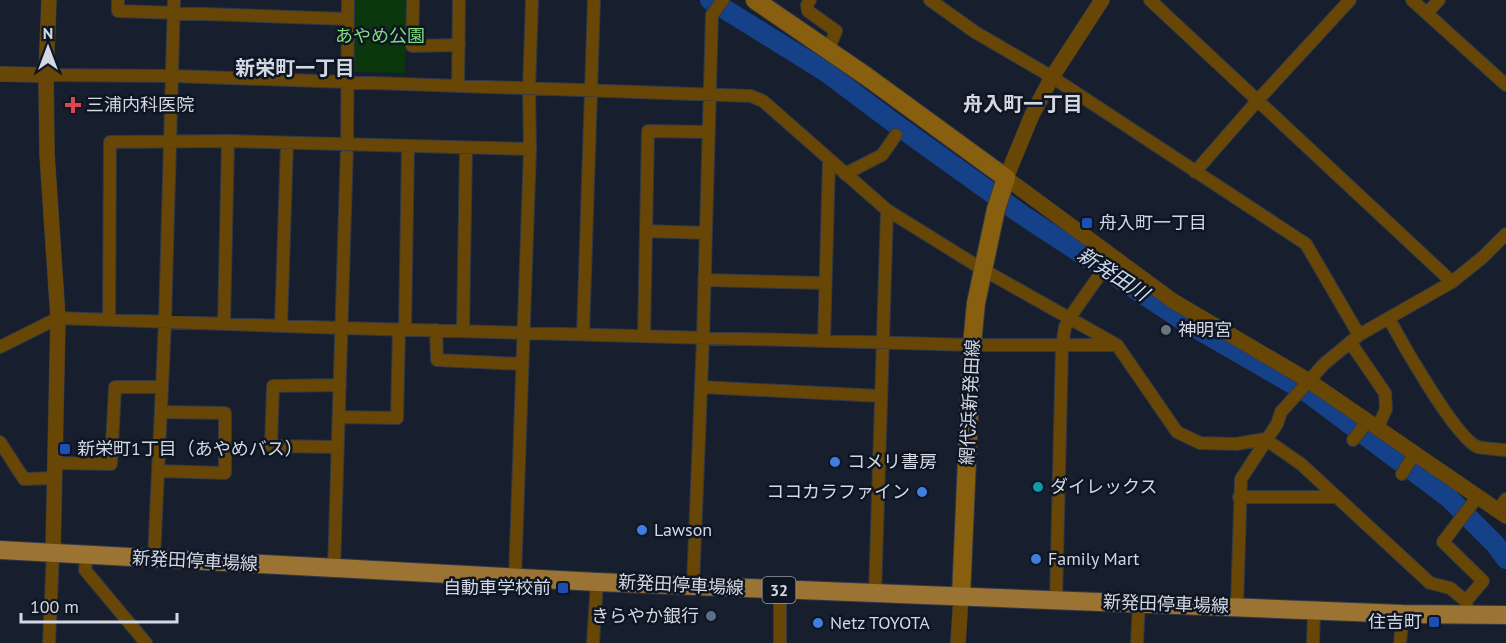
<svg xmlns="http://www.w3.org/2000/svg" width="1506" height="643" font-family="'PT Sans','Noto Sans JP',sans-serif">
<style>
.green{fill:#0b370d}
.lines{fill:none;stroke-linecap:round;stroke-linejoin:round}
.river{stroke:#154188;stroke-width:20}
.minor-casing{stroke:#313846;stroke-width:14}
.tertiary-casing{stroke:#313846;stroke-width:16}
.secondary-casing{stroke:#313846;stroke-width:20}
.primary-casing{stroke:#313846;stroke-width:20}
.minor{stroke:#674606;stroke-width:12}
.tertiary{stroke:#674606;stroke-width:15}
.secondary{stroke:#885e0f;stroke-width:18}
.primary{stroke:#9b7332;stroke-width:18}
.health-dot{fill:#e0444e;stroke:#0e1523;stroke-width:2}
.transit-dot{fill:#1a4fb4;stroke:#0e1523;stroke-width:2}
.worship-dot{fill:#6b7280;stroke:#0e1523;stroke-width:2}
.shop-dot{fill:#3f7fe0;stroke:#0e1523;stroke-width:2}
.culture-dot{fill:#0f9aa8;stroke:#0e1523;stroke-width:2}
.service-dot{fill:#5c6f8a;stroke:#0e1523;stroke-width:2}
.labels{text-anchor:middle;stroke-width:5;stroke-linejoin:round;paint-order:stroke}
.shield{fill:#0e1523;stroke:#989ea9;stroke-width:1.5}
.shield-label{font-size:16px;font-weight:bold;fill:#d3d8e3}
.park-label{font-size:18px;fill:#7fdd7d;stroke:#0e1523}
.poi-label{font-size:18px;fill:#d3d8e3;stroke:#0e1523;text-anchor:start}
.street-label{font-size:18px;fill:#d3d8e3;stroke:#0e1523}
.neighbourhood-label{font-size:20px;font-weight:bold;fill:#d3d8e3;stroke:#0e1523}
.water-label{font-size:20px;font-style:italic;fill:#ccd9ed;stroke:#0e1523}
</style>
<rect width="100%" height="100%" fill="#171e2d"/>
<path class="green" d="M 355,0 L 407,0 L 405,73 L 353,72 Z"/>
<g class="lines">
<path class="river" d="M 710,0 L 826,72 L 894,123 L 1021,214 L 1182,320 L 1308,393 L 1449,498 L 1495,544 L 1506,559"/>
<defs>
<path id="minor" d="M 118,0 L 118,11 L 348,19
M 413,0 L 412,46 L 459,45
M 810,0 L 807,5 L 808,11 L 836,31 L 828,50
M 930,0 L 975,32 L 1052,77 L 1306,244 L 1359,335
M 1150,0 L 1452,282
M 1412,0 L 1506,85
M 1427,13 L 1439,0
M 46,75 L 173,76 L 751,96 L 763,101 L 887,210 L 982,269 L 1117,345 L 1177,432 L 1200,443 L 1236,444 L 1265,439 L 1301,464 L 1430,583 L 1450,588 L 1466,601 L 1468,614
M 458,86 L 459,0
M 1195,172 L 1258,100 L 1350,0
M 845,174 L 882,155 L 896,135
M 646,231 L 706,233
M 704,280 L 825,283
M 1389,319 C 1402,343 1457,440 1478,447 C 1486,449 1498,449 1506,450
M 109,320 L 110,142 L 228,141 L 530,149
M 224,324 L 228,141
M 281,326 L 287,143
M 405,330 L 408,147
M 436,330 L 437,360 L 522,364
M 463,331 L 466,148
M 583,334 L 594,0
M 644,336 L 648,131 L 709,132
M 824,341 L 829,161
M 1350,342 L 1385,393 L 1386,409 L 1377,429
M 0,347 L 58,318 L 342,328 L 972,345 L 1116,345
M 701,387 L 881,396
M 339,417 L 397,418 L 399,329
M 1353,440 L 1367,422
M 0,442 L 24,479 L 54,478
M 338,447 L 271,446 L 273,386 L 340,385
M 55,463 L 111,464 L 115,387 L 162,387
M 158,471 L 225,473 L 225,413 L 161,412
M 1402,474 L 1414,454
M 1239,497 L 1337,497
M 1498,510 L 1506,499
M 87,554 L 85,570 L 146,643
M 154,558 L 165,322 L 174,0
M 334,569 L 347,145 L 348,0
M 515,577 L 530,149 L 529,89 L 532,0
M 693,585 L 703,338 L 712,15 L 723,0
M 875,594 L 887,210
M 1056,600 L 1062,346 L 1065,327 L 1070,317 L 1113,256
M 1466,601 L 1483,581 L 1443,542 L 1478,496
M 1237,606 L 1241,479 L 1277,424 L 1281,412 L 1324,364 L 1359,335 L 1452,282 L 1483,257 L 1506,234
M 49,643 L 53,553
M 593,643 L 597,582
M 780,643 L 780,590
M 1137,643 L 1139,602
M 1313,643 L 1314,610
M 1400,643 L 1403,614"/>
<path id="tertiary" d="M 49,0 L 46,75 L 47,154 L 58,318 L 53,553
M 1102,0 L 1052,77 L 1032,115 L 1006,178 L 1173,301 L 1309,381 L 1506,516
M 0,74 L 46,75
M 958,643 L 961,597"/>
<path id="secondary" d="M 755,0 L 866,76 L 1006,178 L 996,209 L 976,303 L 972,345 L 961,597"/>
<path id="primary" d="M 0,550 L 597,582 L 1403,614 L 1506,615"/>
</defs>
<use href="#minor" class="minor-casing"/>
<use href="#tertiary" class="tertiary-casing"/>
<use href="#secondary" class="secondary-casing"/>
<use href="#primary" class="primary-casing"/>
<use href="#minor" class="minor"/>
<use href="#tertiary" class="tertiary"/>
<use href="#secondary" class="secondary"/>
<use href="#primary" class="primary"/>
</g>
<path class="health-dot" d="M70 96h6v6h6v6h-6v6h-6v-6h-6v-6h6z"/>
<g class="transit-dot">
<rect x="1081" y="217" width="12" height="12" rx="3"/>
<rect x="59" y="443" width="12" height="12" rx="3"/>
<rect x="557" y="582" width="12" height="12" rx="3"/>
<rect x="1428" y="616" width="12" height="12" rx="3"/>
</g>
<circle class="worship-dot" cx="1166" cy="330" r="6"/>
<g class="shop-dot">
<circle cx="835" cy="462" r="6"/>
<circle cx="922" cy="492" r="6"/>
<circle cx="642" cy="530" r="6"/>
<circle cx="1036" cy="559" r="6"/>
<circle cx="818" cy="623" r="6"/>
</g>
<circle class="culture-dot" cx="1038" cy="487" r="6"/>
<circle class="service-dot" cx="711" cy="616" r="6"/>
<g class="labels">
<rect class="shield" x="762.5" y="577" width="33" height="26" rx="4.5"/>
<g class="shield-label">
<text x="779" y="596">32</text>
</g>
<g class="park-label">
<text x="380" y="42">あやめ公園</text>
</g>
<g class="poi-label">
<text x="86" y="111">三浦内科医院</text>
<text x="1099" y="229">舟入町一丁目</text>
<text x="1178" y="336">神明宮</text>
<text x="77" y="455">新栄町1丁目（あやめバス）</text>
<text x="847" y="468">コメリ書房</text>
<text x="1050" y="493">ダイレックス</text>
<text x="910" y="498" text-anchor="end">ココカラファイン</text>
<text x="654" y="536">Lawson</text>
<text x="1048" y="565">Family Mart</text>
<text x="551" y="594" text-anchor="end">自動車学校前</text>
<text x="699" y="622" text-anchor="end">きらやか銀行</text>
<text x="1422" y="628" text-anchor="end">住吉町</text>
<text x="830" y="629">Netz TOYOTA</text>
</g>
<g class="street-label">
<text transform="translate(970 402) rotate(-87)" y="6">網代浜新発田線</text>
<text transform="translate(195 561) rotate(3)" y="6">新発田停車場線</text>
<text transform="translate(681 585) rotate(3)" y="6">新発田停車場線</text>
<text transform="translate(1166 604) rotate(2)" y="6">新発田停車場線</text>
</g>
<g class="neighbourhood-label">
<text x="295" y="75">新栄町一丁目</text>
<text x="1023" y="111">舟入町一丁目</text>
</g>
<g class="water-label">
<text transform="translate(1113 274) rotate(33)" y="7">新発田川</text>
</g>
</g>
<g transform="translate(48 48)" stroke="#0e1523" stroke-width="4.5" paint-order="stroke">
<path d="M0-4.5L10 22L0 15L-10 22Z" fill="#d3d8e3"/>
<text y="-9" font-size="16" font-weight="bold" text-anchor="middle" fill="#d3d8e3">N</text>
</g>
<path d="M21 613v9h156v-9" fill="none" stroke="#d3d8e3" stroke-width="3"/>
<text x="30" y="613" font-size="18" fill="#d3d8e3" stroke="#0e1523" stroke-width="4.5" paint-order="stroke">100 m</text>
</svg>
